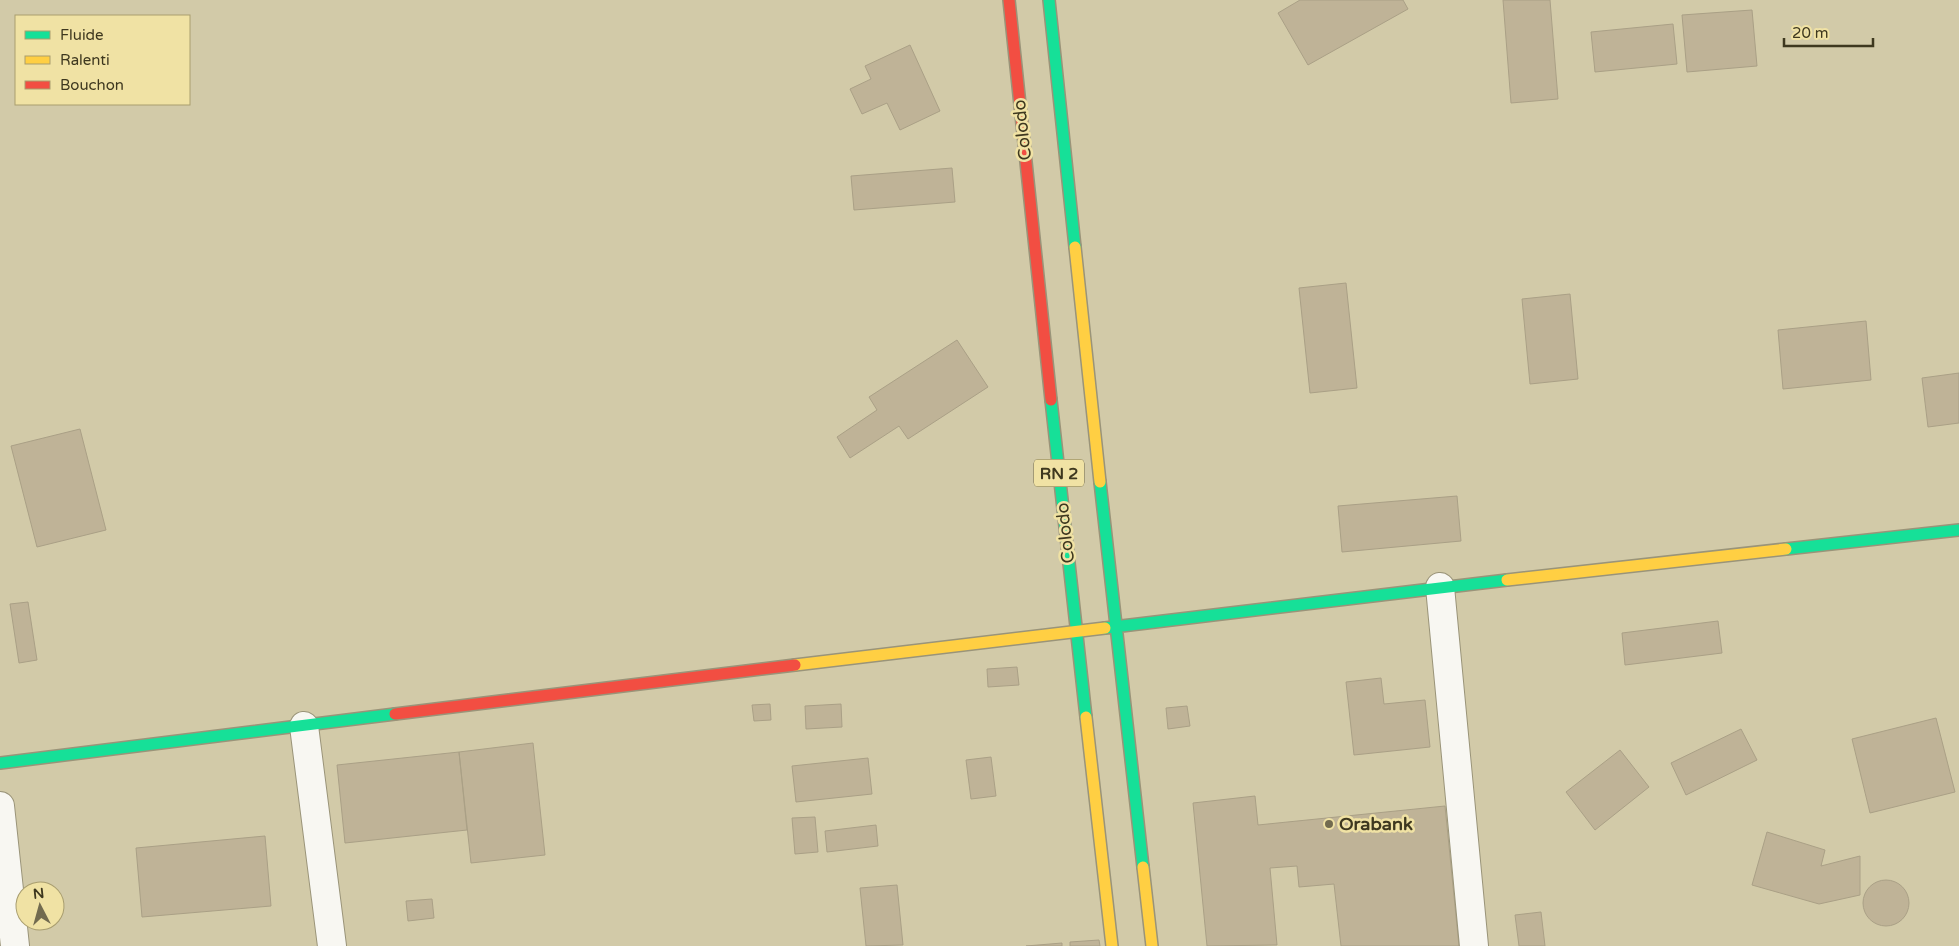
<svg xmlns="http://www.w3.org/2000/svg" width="1959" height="946" font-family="'Varela Round',sans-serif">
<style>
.building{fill:#bfb397;stroke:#aaa086}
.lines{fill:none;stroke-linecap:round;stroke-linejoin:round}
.street-casing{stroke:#9a9479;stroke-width:30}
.fast-casing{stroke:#9a9479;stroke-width:14}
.slow-casing{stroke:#9a9479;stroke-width:14}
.jam-casing{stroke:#9a9479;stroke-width:14}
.street{stroke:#f8f7f2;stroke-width:28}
.fast{stroke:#16e098;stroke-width:11}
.slow{stroke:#ffcf43;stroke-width:11}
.jam{stroke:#f24e42;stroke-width:11}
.poi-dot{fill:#726b4f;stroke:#f0e2a4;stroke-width:2}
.labels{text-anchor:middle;stroke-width:5;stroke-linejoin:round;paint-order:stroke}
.shield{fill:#f0e2a4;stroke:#736b47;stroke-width:1}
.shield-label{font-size:16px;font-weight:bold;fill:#3e381f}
.street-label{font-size:18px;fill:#3e381f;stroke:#f0e2a4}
.poi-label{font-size:18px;font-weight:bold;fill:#3e381f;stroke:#f0e2a4;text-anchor:start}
</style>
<rect width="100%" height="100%" fill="#d2caa8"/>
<path class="building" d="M 1300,0 L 1403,0 L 1408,9 L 1308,65 L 1278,13 Z
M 1503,0 L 1550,0 L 1558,99 L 1511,103 Z
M 1752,10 L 1757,66 L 1687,72 L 1682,15 Z
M 1673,24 L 1677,64 L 1595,72 L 1591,32 Z
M 910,45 L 940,111 L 900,130 L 887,103 L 862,114 L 850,89 L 871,79 L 865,66 Z
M 952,168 L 955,202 L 854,210 L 851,176 Z
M 1346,283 L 1357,388 L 1310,393 L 1299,288 Z
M 1570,294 L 1578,379 L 1530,384 L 1522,299 Z
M 1866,321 L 1871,380 L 1783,389 L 1778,330 Z
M 957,340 L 988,387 L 908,439 L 899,426 L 850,458 L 837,437 L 877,410 L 869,397 Z
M 1959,373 L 1959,423 L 1928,427 L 1922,378 Z
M 80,429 L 106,530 L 37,547 L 11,446 Z
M 1457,496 L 1461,541 L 1342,552 L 1338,506 Z
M 28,602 L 37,660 L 19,663 L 10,604 Z
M 1718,621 L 1722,653 L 1625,665 L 1622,633 Z
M 1017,667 L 1019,685 L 988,687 L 987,669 Z
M 1381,678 L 1384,704 L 1425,700 L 1430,747 L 1354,755 L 1346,682 Z
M 770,704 L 771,720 L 754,721 L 752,705 Z
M 841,704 L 842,727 L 806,729 L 805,706 Z
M 1187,706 L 1190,726 L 1168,729 L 1166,708 Z
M 1936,718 L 1955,792 L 1870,813 L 1852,739 Z
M 1741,729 L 1757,760 L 1686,795 L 1671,763 Z
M 533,743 L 545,855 L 471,863 L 459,752 Z
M 1620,750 L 1649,787 L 1595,830 L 1566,792 Z
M 459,752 L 467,830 L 345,843 L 337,765 Z
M 991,757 L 996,796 L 971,799 L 966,760 Z
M 868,758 L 872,794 L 796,802 L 792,766 Z
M 1255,796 L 1258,825 L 1445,806 L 1459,946 L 1341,946 L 1334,884 L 1299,887 L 1297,866 L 1270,868 L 1277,945 L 1207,946 L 1193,803 Z
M 815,817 L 818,852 L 795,854 L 792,818 Z
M 876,825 L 878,846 L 827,852 L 825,831 Z
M 1767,832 L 1825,850 L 1821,866 L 1860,856 L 1860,895 L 1819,904 L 1752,885 Z
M 265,836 L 271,906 L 142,917 L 136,848 Z
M1863 903a23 23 0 1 1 46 0a23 23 0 1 1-46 0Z
M 897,885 L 903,945 L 866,946 L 860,888 Z
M 432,899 L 434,918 L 408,921 L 406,901 Z
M 1541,912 L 1545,946 L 1519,946 L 1515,915 Z
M 1099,940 L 1100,946 L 1070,946 L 1070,942 Z
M 1062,943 L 1062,946 L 1026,946 Z"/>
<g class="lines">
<defs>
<path id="street" d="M 1440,587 L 1474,946
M 304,726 L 332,946
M 0,806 L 15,946"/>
<path id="fast" d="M 1049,0 L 1075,247
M 1051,400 L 1086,717
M 1100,482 L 1143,867
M 1786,549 L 1959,530
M 1105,628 L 1507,580
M 0,763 L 395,714"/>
<path id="slow" d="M 1075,247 L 1100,482
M 1507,580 L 1786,549
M 795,665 L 1105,628
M 1086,717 L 1112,946
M 1143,867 L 1152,946"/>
<path id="jam" d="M 1009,0 L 1051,400
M 395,714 L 795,665"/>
</defs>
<use href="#street" class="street-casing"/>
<use href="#fast" class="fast-casing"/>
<use href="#slow" class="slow-casing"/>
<use href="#jam" class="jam-casing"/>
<use href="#street" class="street"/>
<use href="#fast" class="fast"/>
<use href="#slow" class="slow"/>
<use href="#jam" class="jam"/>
</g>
<circle class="poi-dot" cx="1329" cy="824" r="5"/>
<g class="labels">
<rect class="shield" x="1034" y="459.5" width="50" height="27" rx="4"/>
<g class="shield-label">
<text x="1059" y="479">RN 2</text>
</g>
<g class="street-label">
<text transform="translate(1022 130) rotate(-96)" y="6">Colodo</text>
<text transform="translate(1065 533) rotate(-96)" y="6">Colodo</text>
</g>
<g class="poi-label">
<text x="1339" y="830">Orabank</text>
</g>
</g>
<rect x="15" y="15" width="175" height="90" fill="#f0e2a4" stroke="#a99e6f"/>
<rect x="25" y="31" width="25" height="8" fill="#16e098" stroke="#a99e6f"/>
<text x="60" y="40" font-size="15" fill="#3e381f">Fluide</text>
<rect x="25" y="56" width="25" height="8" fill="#ffcf43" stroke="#a99e6f"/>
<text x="60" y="65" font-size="15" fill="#3e381f">Ralenti</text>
<rect x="25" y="81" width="25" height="8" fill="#f24e42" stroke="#a99e6f"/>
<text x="60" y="90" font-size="15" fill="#3e381f">Bouchon</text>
<g transform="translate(40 906) rotate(354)"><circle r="24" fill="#f0e2a4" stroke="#a99e6f"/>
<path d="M0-4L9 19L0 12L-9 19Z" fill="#726b4f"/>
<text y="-8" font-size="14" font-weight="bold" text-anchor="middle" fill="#3e381f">N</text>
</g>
<path d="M1784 38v8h89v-8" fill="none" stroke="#3e381f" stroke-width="2.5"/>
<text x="1792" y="38" font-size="15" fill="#3e381f" stroke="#f0e2a4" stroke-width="4" paint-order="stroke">20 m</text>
</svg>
